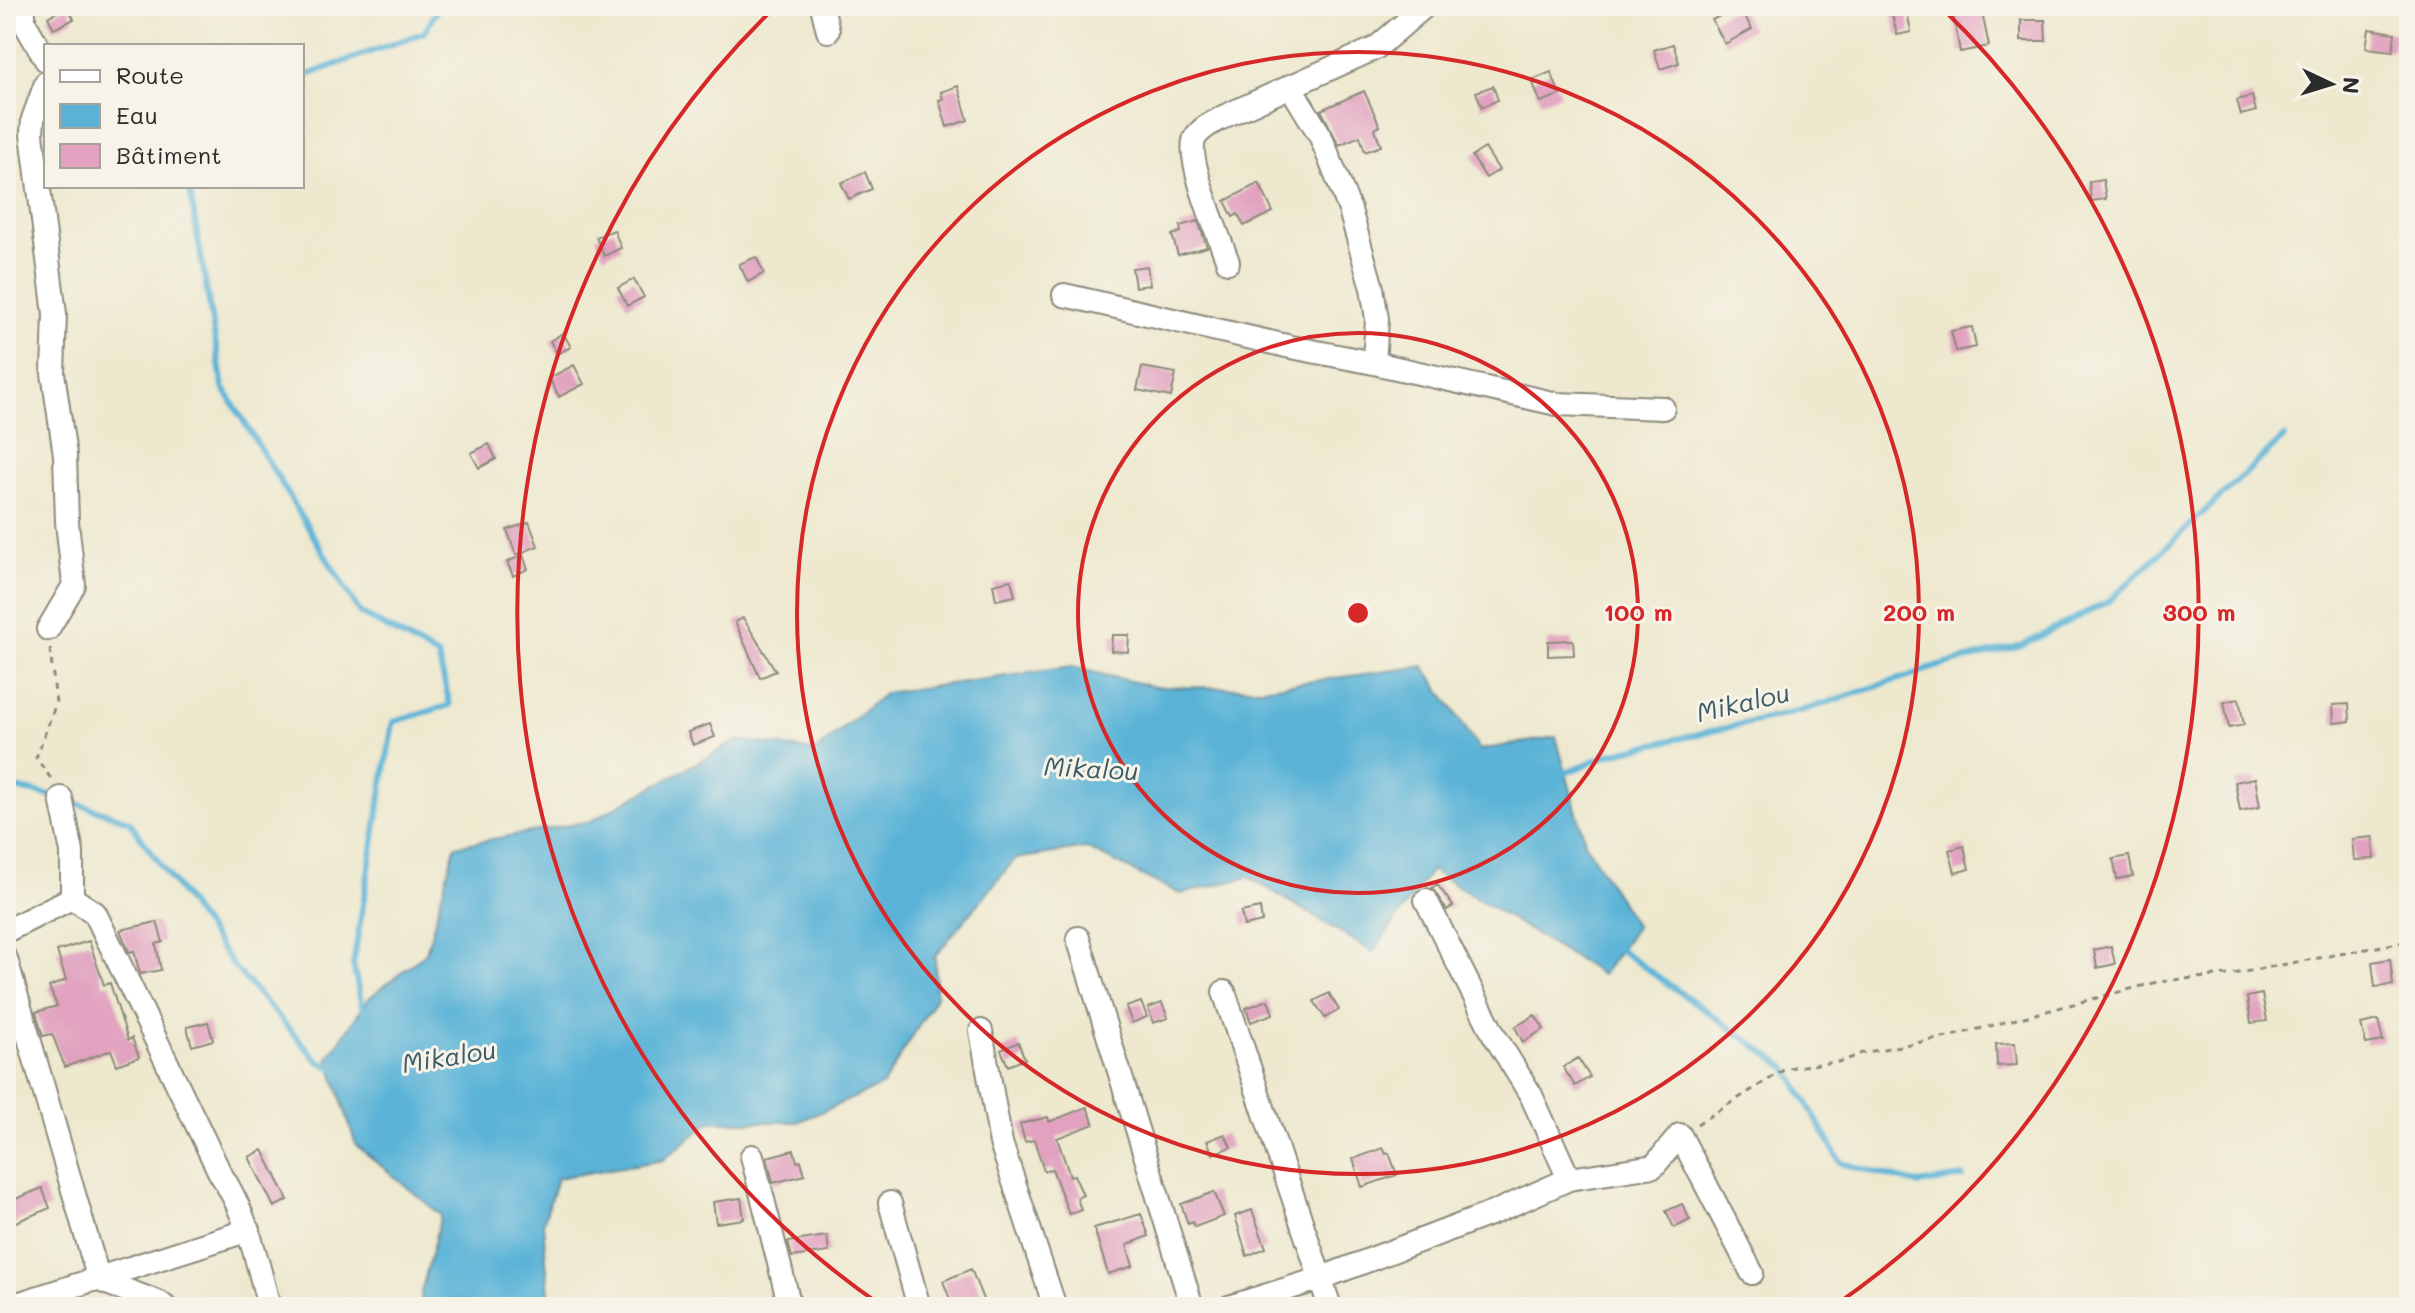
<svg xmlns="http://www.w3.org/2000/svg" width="2415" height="1313" font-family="Mali,sans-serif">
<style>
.water{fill:#5ab3d7;stroke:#426f81;stroke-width:2}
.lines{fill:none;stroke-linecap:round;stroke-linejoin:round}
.stream{stroke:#5ab3d7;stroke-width:6}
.building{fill:#e1a1bf}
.minor-casing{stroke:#8c8a7c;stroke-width:26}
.path{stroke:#8c8a7c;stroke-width:3;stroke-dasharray:6 6;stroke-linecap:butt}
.minor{stroke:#fff;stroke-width:22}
.ring{fill:none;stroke:#d62828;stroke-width:4}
.labels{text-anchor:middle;stroke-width:6;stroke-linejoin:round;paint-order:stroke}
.water-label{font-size:26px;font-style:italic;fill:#3b5b67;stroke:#f7f3e8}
.centre{fill:#d62828;stroke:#f7f3e8;stroke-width:4}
.ring-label{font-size:24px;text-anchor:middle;font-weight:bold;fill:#d62828;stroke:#f7f3e8;stroke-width:6;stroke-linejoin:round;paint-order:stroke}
</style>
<rect width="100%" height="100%" fill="#f7f3e8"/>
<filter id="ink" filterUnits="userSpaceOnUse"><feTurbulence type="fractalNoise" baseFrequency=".0125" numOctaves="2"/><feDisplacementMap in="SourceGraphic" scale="16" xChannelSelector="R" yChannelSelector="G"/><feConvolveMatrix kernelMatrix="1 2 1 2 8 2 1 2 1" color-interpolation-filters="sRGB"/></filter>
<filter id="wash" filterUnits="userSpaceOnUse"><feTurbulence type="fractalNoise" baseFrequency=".006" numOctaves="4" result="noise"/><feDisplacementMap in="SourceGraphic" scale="32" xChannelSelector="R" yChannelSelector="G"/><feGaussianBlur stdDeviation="1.8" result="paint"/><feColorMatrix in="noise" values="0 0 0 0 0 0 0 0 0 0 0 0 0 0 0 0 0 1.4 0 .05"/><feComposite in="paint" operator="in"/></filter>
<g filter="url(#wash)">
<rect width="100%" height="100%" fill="#ede8ce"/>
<path class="water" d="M 1424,666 L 1480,750 L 1556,737 L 1586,845 L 1636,927 L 1602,975 L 1431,870 L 1373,952 L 1249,877 L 1180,894 L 1086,848 L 1015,859 L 935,956 L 936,997 L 883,1085 L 798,1122 L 710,1122 L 663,1160 L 557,1178 L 543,1224 L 550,1307 L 422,1307 L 421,1293 L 441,1215 L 356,1145 L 328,1058 L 369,998 L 426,953 L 455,846 L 591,821 L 738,740 L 816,751 L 885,693 L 1072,667 L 1155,687 L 1261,688 Z"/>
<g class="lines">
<path class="stream" d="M 302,77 L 425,32 L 439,6
M 189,186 L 223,387 L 360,613 L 438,656 L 450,705 L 393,722 L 353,965 L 364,1015
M 1561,775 L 1610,754 L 1801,711 L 1939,666 L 2023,645 L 2109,601 L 2284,437
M 6,786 L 61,798 L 129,821 L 235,968 L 318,1061 L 335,1069
M 1616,947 L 1787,1068 L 1841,1163 L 1918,1184 L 1963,1177"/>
</g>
<g id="blocks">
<path class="building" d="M 67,6 L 74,19 L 54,29 L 48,17 Z
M 1739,6 L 1752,29 L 1725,44 L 1712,20 Z
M 1981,8 L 1989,46 L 1960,52 L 1953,13 Z
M 1907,11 L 1911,32 L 1897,35 L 1892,14 Z
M 2021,20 L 2045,20 L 2046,41 L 2021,41 Z
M 2369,29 L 2395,33 L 2393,51 L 2366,48 Z
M 1673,44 L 1679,63 L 1660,69 L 1654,50 Z
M 1551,72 L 1560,95 L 1540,102 L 1532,80 Z
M 958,86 L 968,120 L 947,127 L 939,100 L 943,99 L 941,92 Z
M 1493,86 L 1498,100 L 1482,107 L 1476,92 Z
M 1364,91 L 1380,126 L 1375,129 L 1381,146 L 1365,152 L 1360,136 L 1339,145 L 1321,110 Z
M 2252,96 L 2256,111 L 2241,115 L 2237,100 Z
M 1485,148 L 1499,170 L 1486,178 L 1472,156 Z
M 865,172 L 872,189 L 849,199 L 841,183 Z
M 2103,180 L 2106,199 L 2091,201 L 2089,182 Z
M 1259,183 L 1273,212 L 1244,226 L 1238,214 L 1233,217 L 1225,201 Z
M 1198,221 L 1207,247 L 1178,255 L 1172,235 L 1181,232 L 1180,226 Z
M 614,230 L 621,248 L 604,256 L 596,237 Z
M 756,257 L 764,273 L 748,282 L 739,264 Z
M 1147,266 L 1150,285 L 1135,287 L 1132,268 Z
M 634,279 L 644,297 L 627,306 L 618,288 Z
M 1972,327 L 1976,347 L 1956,351 L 1951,331 Z
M 563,333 L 571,347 L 557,354 L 550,341 Z
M 574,365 L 584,384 L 559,397 L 549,378 Z
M 1142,367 L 1176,373 L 1171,397 L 1137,390 Z
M 489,444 L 496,459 L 479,468 L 471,453 Z
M 529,522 L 538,546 L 516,555 L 507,530 Z
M 523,555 L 528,569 L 513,576 L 507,562 Z
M 1011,580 L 1015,596 L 996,600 L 993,584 Z
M 743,618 L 776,671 L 760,678 L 735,622 Z
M 1112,635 L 1129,635 L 1128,652 L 1111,651 Z
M 1573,640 L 1574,655 L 1548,656 L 1548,641 Z
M 2239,699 L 2244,725 L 2229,728 L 2224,702 Z
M 2349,704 L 2350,721 L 2334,723 L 2333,705 Z
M 710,724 L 715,737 L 693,745 L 688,732 Z
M 2255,778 L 2260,807 L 2240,811 L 2235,782 Z
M 2373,837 L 2374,859 L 2354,860 L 2352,839 Z
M 1964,846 L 1969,869 L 1955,873 L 1949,850 Z
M 2129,856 L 2133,876 L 2117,879 L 2113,859 Z
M 1437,884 L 1453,906 L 1447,910 L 1432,888 Z
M 1260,908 L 1262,922 L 1244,926 L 1241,912 Z
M 157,922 L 163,942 L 156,944 L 161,970 L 140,974 L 134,951 L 129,952 L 120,930 Z
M 89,941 L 104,985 L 110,983 L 128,1040 L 132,1038 L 139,1057 L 117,1065 L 111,1050 L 65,1067 L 52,1034 L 43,1036 L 36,1012 L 57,1006 L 49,987 L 66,980 L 57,951 Z
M 2111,946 L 2115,964 L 2097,968 L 2094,950 Z
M 2390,959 L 2393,985 L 2375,987 L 2372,962 Z
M 1329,993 L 1339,1010 L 1325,1018 L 1314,1001 Z
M 2262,994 L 2267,1021 L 2251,1023 L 2247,997 Z
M 1268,1000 L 1273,1014 L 1251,1022 L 1246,1008 Z
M 1141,1002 L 1147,1017 L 1132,1023 L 1126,1007 Z
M 1162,1003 L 1168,1018 L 1153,1023 L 1148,1008 Z
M 1535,1015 L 1544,1029 L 1523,1042 L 1515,1027 Z
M 2378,1020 L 2383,1041 L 2366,1044 L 2361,1024 Z
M 208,1022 L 213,1040 L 192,1046 L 187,1027 Z
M 1018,1042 L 1025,1059 L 1008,1066 L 1001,1050 Z
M 2015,1043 L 2017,1065 L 1997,1066 L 1996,1044 Z
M 1578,1058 L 1590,1077 L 1575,1086 L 1563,1067 Z
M 1087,1107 L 1094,1124 L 1057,1138 L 1070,1176 L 1074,1175 L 1083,1195 L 1077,1198 L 1081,1210 L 1069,1214 L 1052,1169 L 1044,1171 L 1034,1140 L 1025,1142 L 1020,1124 L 1048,1117 L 1049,1122 Z
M 1225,1134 L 1231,1147 L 1213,1154 L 1207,1141 Z
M 1383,1148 L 1386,1154 L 1389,1153 L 1397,1175 L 1362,1187 L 1353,1159 Z
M 263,1150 L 288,1200 L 274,1207 L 249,1157 Z
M 794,1150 L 797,1162 L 801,1161 L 805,1175 L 773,1183 L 767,1157 Z
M 42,1188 L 50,1208 L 6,1226 L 6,1203 Z
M 1214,1192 L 1224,1216 L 1195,1227 L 1193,1222 L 1188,1224 L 1181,1204 Z
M 741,1198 L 744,1219 L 716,1223 L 713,1202 Z
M 1682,1204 L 1690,1220 L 1674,1228 L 1666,1211 Z
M 1252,1210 L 1266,1248 L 1247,1256 L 1235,1216 Z
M 1141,1214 L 1149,1236 L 1127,1245 L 1133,1266 L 1108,1274 L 1094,1228 Z
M 827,1236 L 829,1252 L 792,1257 L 788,1242 Z
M 971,1269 L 984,1302 L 970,1307 L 953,1307 L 943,1281 Z"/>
</g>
</g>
<g filter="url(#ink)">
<use href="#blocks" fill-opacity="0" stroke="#8c8a7c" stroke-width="2"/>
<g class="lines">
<defs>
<path id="minor" d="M 24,6 L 24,22 L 46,60
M 822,6 L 828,31
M 46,83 L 33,119 L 32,134 L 55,314 L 53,373 L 65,455 L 67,522 L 74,585 L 48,629
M 1290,86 L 1320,135 L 1350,210 L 1372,288 L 1377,319 L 1374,363
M 1228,262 C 1220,239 1185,157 1195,138 C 1201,127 1215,122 1225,116 L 1376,48 L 1425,6
M 1064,295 L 1291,347 L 1374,363 L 1557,404 L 1663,408
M 72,898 L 95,913 L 220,1173 C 247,1214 257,1260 269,1307
M 1426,900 L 1494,1035 L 1531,1095 L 1569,1179
M 6,931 L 72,898 L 72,852 L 61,798
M 1078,938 L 1192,1307
M 6,959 L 99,1280 L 160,1303 L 165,1307
M 1224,992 L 1330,1307
M 981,1031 L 1001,1143 L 1055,1307
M 752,1156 L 790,1307
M 890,1203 L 919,1307
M 8,1307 L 249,1230
M 1229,1307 L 1319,1279 L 1495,1212 L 1569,1179 L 1654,1166 L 1680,1135 L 1752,1273"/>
</defs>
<use href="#minor" class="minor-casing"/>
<path class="path" d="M 50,649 L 56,703 L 36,758 L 52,780
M 1697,1124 L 1787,1068 L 1844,1061 L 1862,1053 L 1948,1037 L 2161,981 L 2228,975 L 2409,941"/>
<use href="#minor" class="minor"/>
</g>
</g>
<g class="ring">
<circle cx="1358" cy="613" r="280"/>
<circle cx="1358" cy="613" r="561"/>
<path d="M882 1306A841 841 0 0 1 774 8M1942 8A841 841 0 0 1 1834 1306"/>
</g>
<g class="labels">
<g class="water-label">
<text transform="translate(1743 703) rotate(-13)" y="9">Mikalou</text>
<text transform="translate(1091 769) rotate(3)" y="9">Mikalou</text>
<text transform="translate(449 1057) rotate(-9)" y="9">Mikalou</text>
</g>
</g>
<circle cx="1358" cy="613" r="12" class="centre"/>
<g class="ring-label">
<text x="1638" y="621">100 m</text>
<text x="1919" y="621">200 m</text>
<text x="2199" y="621">300 m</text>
</g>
<rect width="2415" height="1313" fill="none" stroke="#f7f3e8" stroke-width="32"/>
<rect x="44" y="44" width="260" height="144" fill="#f7f3e8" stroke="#a5a39c" stroke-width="2"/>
<rect x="60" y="70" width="40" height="12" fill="#ffffff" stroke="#a5a39c" stroke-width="2"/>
<text x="116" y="84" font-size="24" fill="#2b2b2b">Route</text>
<rect x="60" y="104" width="40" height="24" fill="#5ab3d7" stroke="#a5a39c" stroke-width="2"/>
<text x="116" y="124" font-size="24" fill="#2b2b2b">Eau</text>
<rect x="60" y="144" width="40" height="24" fill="#e1a1bf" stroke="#a5a39c" stroke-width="2"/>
<text x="116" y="164" font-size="24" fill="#2b2b2b">Bâtiment</text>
<g transform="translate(2331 84) rotate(94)" stroke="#f7f3e8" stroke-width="6" paint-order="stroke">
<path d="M0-6L14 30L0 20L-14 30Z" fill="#2b2b2b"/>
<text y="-12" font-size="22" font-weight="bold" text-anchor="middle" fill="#2b2b2b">N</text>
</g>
</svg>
